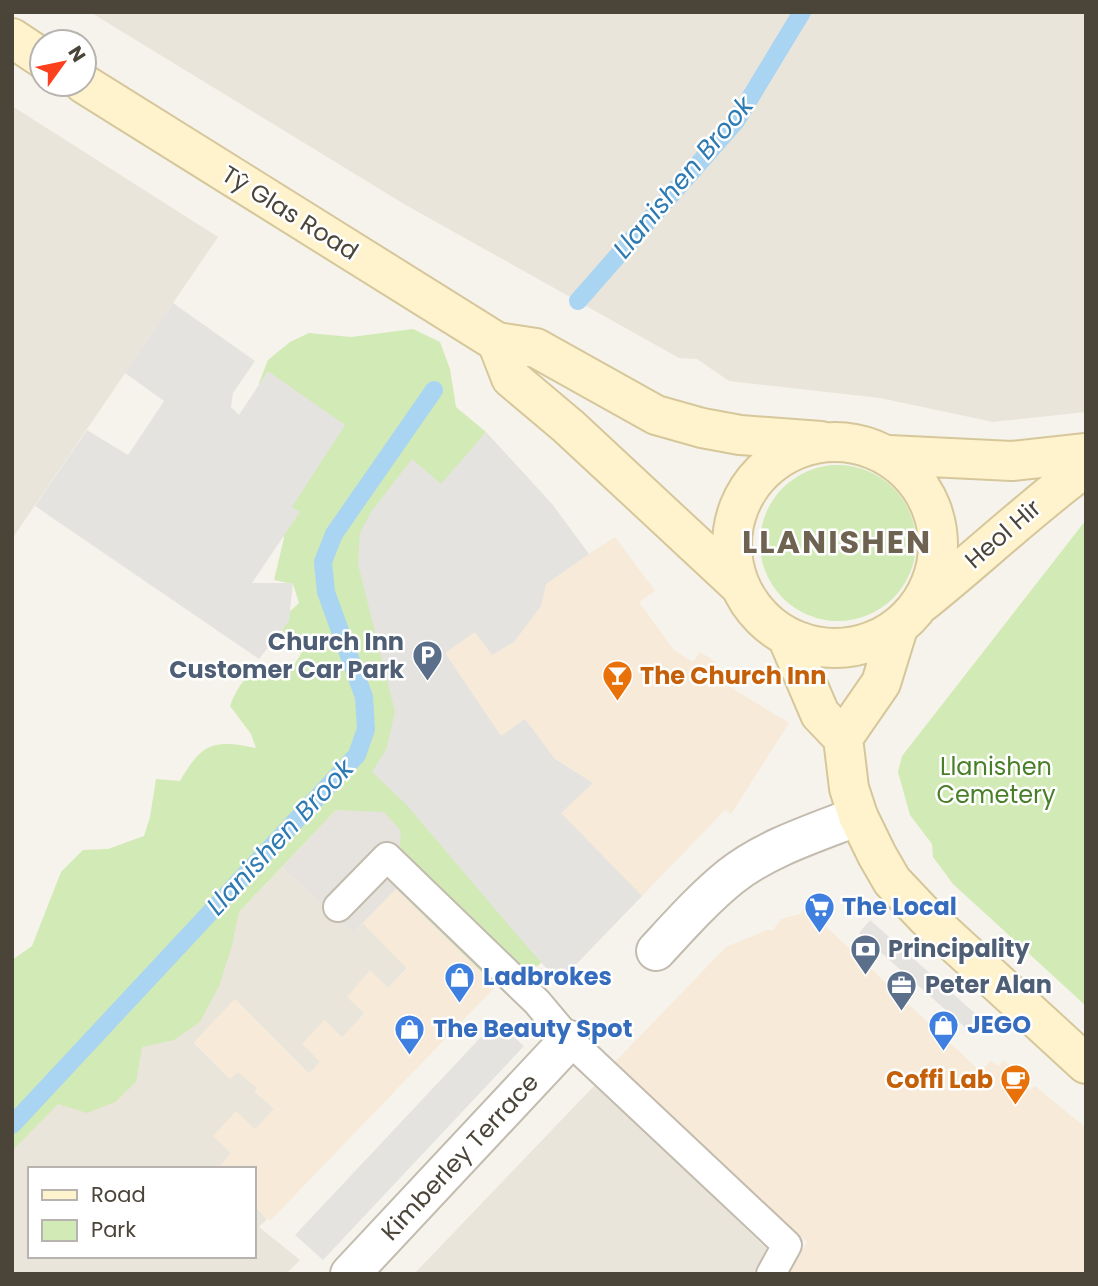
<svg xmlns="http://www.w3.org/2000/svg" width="1098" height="1286" font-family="Poppins,sans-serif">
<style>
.residential{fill:#eae5da}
.commercial{fill:#f7ead8}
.industrial{fill:#e6e2dd}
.green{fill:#d2eab5}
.parking{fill:#e5e3e0}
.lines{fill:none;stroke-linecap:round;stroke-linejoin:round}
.stream{stroke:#a9d4f2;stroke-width:18}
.lane-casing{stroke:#c2bbae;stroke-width:32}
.street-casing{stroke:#c2bbae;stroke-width:42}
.secondary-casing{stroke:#d6c79b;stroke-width:42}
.lane{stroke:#fff;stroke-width:28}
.street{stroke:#fff;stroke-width:38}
.secondary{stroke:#fff3cd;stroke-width:38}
.labels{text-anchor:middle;stroke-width:5;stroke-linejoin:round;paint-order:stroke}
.street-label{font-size:24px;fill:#4b4439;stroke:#fff}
.service-label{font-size:24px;font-weight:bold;fill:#4e5e75;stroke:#fff;text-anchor:start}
.food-label{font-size:24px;font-weight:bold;fill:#c56008;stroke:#fff;text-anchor:start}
.park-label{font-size:24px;fill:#4a7f2a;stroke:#fff}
.shop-label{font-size:24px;font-weight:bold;fill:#366cbe;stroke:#fff;text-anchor:start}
.water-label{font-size:26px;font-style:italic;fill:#2e7ab2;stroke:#fff}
.district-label{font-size:32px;font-weight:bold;letter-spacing:2px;fill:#6e6250;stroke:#fff}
</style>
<rect width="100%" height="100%" fill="#f6f3ec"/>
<path class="residential" d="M 90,12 L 1086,12 L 1086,412 L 993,422 L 880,398 L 729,381 L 697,359 L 679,358 L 404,204 Z
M 12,106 L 218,237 L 12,539 Z
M 282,867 L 353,933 L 363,923 L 407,968 L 388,988 L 370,971 L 365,1013 L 342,1038 L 324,1020 L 320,1062 L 309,1074 L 235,999 L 194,1043 L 229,1078 L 238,1071 L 258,1089 L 255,1092 L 275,1109 L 255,1130 L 236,1112 L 232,1153 L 218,1169 L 30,1169 L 30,1256 L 254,1256 L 254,1205 L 267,1219 L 259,1227 L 300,1260 L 286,1274 L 12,1274 L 12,1151 Z
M 594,1086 L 611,1101 L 614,1099 L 670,1151 L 689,1174 L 767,1249 L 753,1274 L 414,1274 Z"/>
<path class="commercial" d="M 486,432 L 552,504 L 589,554 L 615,537 L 655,591 L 639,602 L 674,650 L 693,662 L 700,652 L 716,662 L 709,674 L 789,723 L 731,814 L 725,810 L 559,982 L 530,951 L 371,512 L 441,484 Z
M 396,889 L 496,986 L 270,1221 L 254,1205 L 254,1169 L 218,1169 L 231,1153 L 213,1136 L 236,1111 L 255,1129 L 274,1109 L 255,1091 L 257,1088 L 238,1072 L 230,1079 L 194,1042 L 235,999 L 309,1074 L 320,1062 L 302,1044 L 324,1020 L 342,1037 L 365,1014 L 347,997 L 370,970 L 388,988 L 407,969 L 363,923 Z
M 805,907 L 980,1071 L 991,1061 L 999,1066 L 1003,1060 L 1026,1077 L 1023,1082 L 1030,1090 L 1035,1086 L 1086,1128 L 1086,1274 L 789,1274 L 807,1242 L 614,1063 L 726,947 L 767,930 L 773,930 L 781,919 L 800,914 Z"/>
<path class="industrial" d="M 372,772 L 521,960 L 496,986 L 396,889 L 353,933 L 282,867 Z"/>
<path class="green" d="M 413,329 L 440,342 L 450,369 L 456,407 L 486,432 L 395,543 L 549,953 L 538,966 C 522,968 507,975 496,986 L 400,892 L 397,878 L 401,831 L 384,812 L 336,810 L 239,912 L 232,946 L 219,986 L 200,1022 L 174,1040 L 142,1047 L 136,1082 L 115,1102 L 87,1113 L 58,1104 L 12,1151 L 12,960 L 32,946 L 61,872 L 83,850 L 108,849 L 144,836 L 150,817 L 156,779 L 180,781 C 202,743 213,739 256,748 L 251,734 L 230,706 C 244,670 255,670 290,671 L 301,654 L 282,630 L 287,614 L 299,603 L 293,584 L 274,580 L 284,538 L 279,501 L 274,406 L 259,383 L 268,360 L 290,342 L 309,333 L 351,337 Z
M760 543a78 78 0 1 1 156 0a78 78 0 1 1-156 0Z
M 1086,520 L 1086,1006 L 953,884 L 933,857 L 932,844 L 910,815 L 898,772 L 902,756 Z"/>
<path class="parking" d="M 173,303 L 255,361 L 233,393 L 231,407 L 239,415 L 268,371 L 345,425 L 292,507 L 300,512 L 252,583 L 293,583 L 289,621 L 259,659 L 35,506 L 87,430 L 128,455 L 164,401 L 125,373 Z
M 486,432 L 552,504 L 589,554 L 546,584 L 541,606 L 514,642 L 492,655 L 475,632 L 445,653 L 501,736 L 525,719 L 555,759 L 593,783 L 561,813 L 642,896 L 559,982 L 530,950 L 405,803 L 372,772 L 386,750 L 395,712 L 358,564 L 360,533 L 371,512 L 412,459 L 441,484 Z
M 870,920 L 978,1016 L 967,1029 L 859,933 Z
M 496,1021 L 524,1046 L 323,1260 L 295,1235 Z"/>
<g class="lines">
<path class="stream" d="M 578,301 L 736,121 L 802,12
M 12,1125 L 357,755 L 366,729 L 364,697 L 326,592 L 323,562 L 334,534 L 434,390"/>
<defs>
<path id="lane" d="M 338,907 L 387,857 L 537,1002 L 569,1040 L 787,1245 L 771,1274"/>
<path id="street" d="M 656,951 C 680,925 703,899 730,877 C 766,848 815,833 858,816
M 350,1274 L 569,1040"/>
<path id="secondary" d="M 12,38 L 42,58
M 84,84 L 497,342 L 536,348 L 656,415 L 702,428 L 740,435 L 821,441
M 497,342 L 511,378 L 568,426 L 740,586
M732 545a103 103 0 1 1 206 0a103 103 0 1 1-206 0Z
M 889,455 L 1012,461 L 1086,453
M 923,602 C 978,558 1029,509 1086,467
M 788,639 L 820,714 L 843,738 L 849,788 L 858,816 L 877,855 L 892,881 L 926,917 L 1086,1064
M 843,738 L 881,683 L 898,628"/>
</defs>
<use href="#lane" class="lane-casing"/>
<use href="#street" class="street-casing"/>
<use href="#secondary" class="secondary-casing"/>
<use href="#lane" class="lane"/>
<use href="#street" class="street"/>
<use href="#secondary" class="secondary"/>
</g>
<defs>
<symbol id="parking-pin" viewBox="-11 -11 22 30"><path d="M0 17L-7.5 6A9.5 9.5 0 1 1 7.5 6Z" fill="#5c6f8a" stroke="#fff"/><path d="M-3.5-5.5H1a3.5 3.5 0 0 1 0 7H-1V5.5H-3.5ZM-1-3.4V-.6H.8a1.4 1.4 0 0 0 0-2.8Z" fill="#fff"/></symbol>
<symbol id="bar-pin" viewBox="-11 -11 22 30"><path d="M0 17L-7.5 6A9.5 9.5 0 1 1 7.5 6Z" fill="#e8710a" stroke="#fff"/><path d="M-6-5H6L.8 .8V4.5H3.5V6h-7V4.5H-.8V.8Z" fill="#fff"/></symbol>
<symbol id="supermarket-pin" viewBox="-11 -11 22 30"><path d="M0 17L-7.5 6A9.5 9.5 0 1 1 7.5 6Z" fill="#3f7fe0" stroke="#fff"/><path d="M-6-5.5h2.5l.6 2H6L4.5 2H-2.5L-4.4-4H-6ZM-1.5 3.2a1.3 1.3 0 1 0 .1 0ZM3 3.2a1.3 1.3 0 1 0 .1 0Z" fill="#fff"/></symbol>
<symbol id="bank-pin" viewBox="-11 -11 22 30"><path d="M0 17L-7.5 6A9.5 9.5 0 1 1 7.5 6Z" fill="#5c6f8a" stroke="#fff"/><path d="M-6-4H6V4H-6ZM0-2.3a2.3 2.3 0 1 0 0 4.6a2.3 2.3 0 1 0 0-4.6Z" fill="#fff"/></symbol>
<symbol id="shop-pin" viewBox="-11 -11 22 30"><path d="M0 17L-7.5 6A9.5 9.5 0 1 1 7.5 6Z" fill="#3f7fe0" stroke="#fff"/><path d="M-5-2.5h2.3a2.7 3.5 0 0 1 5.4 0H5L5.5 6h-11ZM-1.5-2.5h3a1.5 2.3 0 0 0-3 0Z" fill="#fff"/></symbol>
<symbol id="office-pin" viewBox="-11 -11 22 30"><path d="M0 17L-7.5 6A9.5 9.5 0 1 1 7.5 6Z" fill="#5c6f8a" stroke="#fff"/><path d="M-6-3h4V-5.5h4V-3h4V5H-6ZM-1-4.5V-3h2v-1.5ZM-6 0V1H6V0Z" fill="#fff"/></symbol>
<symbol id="cafe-pin" viewBox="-11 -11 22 30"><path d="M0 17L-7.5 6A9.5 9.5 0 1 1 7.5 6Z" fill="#e8710a" stroke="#fff"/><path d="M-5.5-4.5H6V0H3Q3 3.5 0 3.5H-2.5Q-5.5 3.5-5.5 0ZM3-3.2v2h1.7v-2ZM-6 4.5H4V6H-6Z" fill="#fff"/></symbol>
</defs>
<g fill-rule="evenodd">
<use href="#parking-pin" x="410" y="638" width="35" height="47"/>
<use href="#bar-pin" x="600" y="658" width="35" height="47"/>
<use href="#supermarket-pin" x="802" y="890" width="35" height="47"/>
<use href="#bank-pin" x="848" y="932" width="35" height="47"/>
<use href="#shop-pin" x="442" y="960" width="35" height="47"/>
<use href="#office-pin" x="884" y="968" width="35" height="47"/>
<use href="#shop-pin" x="926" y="1008" width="35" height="47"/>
<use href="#shop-pin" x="392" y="1012" width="35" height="47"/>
<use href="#cafe-pin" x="998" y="1062" width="35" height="47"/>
</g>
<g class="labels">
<g class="street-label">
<text transform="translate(290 213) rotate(32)" y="8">Tŷ Glas Road</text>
<text transform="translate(1003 534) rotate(-41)" y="8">Heol Hir</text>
<text transform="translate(460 1157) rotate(-47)" y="8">Kimberley Terrace</text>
</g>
<g class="service-label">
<text x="404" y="650" text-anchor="end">Church Inn<tspan x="404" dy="28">Customer Car Park</tspan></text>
<text x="888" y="957">Principality</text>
<text x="925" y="993">Peter Alan</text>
</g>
<g class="food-label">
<text x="640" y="684">The Church Inn</text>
<text x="993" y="1088" text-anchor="end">Coffi Lab</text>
</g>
<g class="park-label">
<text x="996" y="775">Llanishen<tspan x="996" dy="28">Cemetery</tspan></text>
</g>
<g class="shop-label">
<text x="842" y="915">The Local</text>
<text x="483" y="985">Ladbrokes</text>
<text x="967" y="1033">JEGO</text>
<text x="433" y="1037">The Beauty Spot</text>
</g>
<g class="water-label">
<text transform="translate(683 177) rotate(-50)" y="9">Llanishen Brook</text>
<text transform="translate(280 837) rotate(-47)" y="9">Llanishen Brook</text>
</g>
<g class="district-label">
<text x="837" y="553">LLANISHEN</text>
</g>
</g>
<rect width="1098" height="1286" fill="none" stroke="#4b4439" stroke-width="28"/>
<rect x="28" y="1167" width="228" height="91" fill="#ffffff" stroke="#b7b4b0" stroke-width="2"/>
<rect x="42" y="1190" width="35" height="10" fill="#fff3cd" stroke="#b7b4b0" stroke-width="2"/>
<text x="91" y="1202" font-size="21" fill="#4b4439">Road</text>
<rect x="42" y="1220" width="35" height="21" fill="#d2eab5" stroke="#b7b4b0" stroke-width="2"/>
<text x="91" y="1237" font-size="21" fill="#4b4439">Park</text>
<g transform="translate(63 63) rotate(57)"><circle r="33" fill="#ffffff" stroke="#b7b4b0" stroke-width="2"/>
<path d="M0-5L12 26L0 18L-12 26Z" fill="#fc3f1d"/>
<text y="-10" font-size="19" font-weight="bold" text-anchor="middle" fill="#4b4439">N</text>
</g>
</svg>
